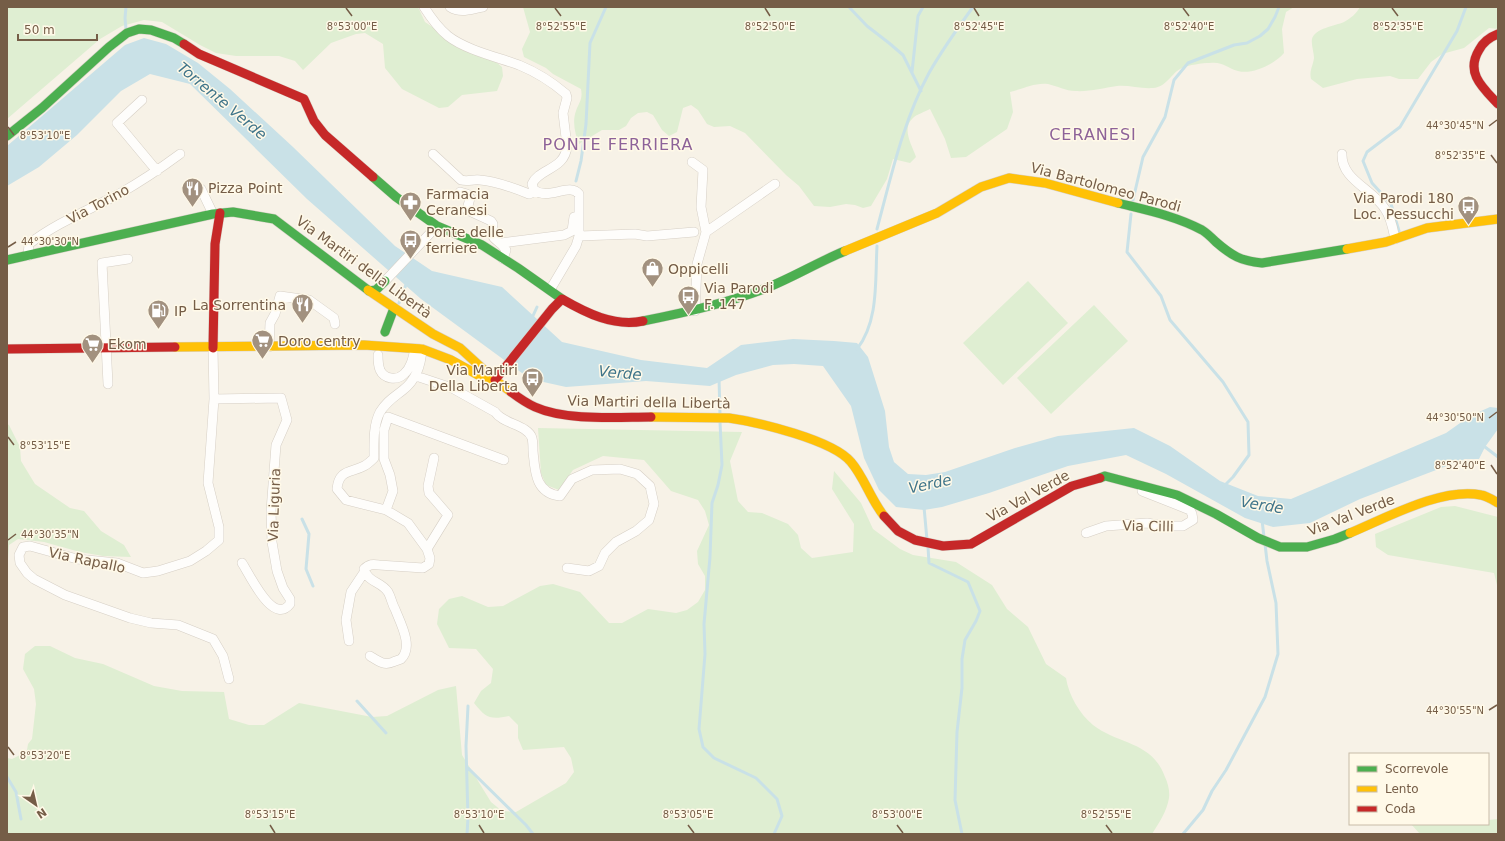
<svg xmlns="http://www.w3.org/2000/svg" width="1505" height="841" font-family="'DejaVu Sans',sans-serif">
<style>
.green{fill:#dfeed2}
.water{fill:#c9e1e7}
.lines{fill:none;stroke-linecap:round;stroke-linejoin:round}
.stream{stroke:#c9e1e7;stroke-width:3}
.street-casing{stroke:#d6cfc5;stroke-width:10}
.fast-casing{stroke:#d6cfc6;stroke-width:10}
.slow-casing{stroke:#d6cfc6;stroke-width:10}
.jam-casing{stroke:#d6cfc6;stroke-width:10}
.street{stroke:#fefdfb;stroke-width:9}
.fast{stroke:#4caf50;stroke-width:9}
.slow{stroke:#ffc107;stroke-width:9}
.jam{stroke:#c62828;stroke-width:9}
.ticks{fill:none;stroke:#755d47;stroke-width:1.5}
.labels{text-anchor:middle;stroke-width:3;stroke-linejoin:round;paint-order:stroke}
.street-label{font-size:14px;fill:#755d47;stroke:#fff9e8}
.poi-label{font-size:14px;fill:#755d47;stroke:#fff9e8;text-anchor:start}
.water-label{font-size:15px;font-style:italic;fill:#40758a;stroke:#fff9e8}
.quarter-label{font-size:16px;letter-spacing:1px;fill:#8d6299;stroke:#fff9e8}
.ticks-label{font-size:10px;text-anchor:middle;fill:#755d47;stroke:#fff9e8;stroke-width:3;stroke-linejoin:round;paint-order:stroke}
</style>
<rect width="100%" height="100%" fill="#f7f2e7"/>
<path class="green" d="M 7,7 L 418,7 L 425,22 L 452,40 L 496,62 L 502,67 L 503,76 L 497,91 L 462,95 L 448,107 L 439,108 L 402,89 L 385,68 L 383,44 L 365,33 L 356,34 L 331,43 L 303,70 L 295,61 L 279,56 L 236,56 L 216,53 L 200,45 L 162,22 L 144,20 L 122,26 L 100,39 L 7,119 Z
M 523,7 L 1294,7 L 1286,12 L 1282,29 L 1284,53 C 1275,64 1252,75 1238,71 C 1227,68 1223,61 1209,63 C 1203,63 1188,65 1182,68 C 1171,73 1167,87 1153,88 C 1141,89 1129,85 1117,86 C 1103,88 1089,92 1075,91 C 1066,91 1057,86 1048,84 C 1036,82 1022,89 1010,92 L 1013,112 L 1007,129 L 966,157 L 951,158 L 945,139 L 930,109 C 925,112 917,114 913,118 C 901,129 912,145 916,157 L 910,163 L 893,159 L 887,179 L 871,206 L 863,208 L 855,205 L 846,204 L 830,207 L 814,206 L 799,186 L 786,175 L 745,133 L 730,126 L 714,127 L 707,124 L 698,110 L 691,105 L 683,108 L 677,132 L 669,136 L 662,130 L 653,115 L 647,112 L 638,113 L 631,118 L 626,126 L 619,130 L 602,130 L 579,144 C 575,134 572,121 576,111 C 579,102 583,100 581,89 L 553,74 L 546,68 L 524,57 L 522,49 L 530,32 Z
M 1360,7 L 1498,7 L 1498,29 L 1489,28 L 1464,48 L 1442,54 L 1431,62 L 1418,79 L 1399,79 L 1390,76 L 1357,79 L 1323,88 L 1311,79 C 1309,71 1313,66 1314,58 C 1314,52 1311,45 1312,39 C 1315,28 1335,26 1344,22 C 1351,18 1356,14 1360,7 Z
M 1028,281 L 1068,323 L 1003,385 L 963,343 Z
M 1094,305 L 1128,341 L 1051,414 L 1017,378 Z
M 7,424 L 9,425 L 20,447 L 21,461 L 35,484 L 70,508 L 84,511 L 101,531 L 124,545 L 131,557 L 103,556 L 80,552 L 44,542 L 18,539 L 9,545 L 7,572 Z
M 538,428 L 742,432 L 730,461 L 738,501 L 748,512 L 762,513 L 788,524 L 798,535 L 801,548 L 812,558 L 853,552 L 854,524 L 832,489 L 834,471 L 861,503 L 873,529 L 900,549 L 913,555 L 956,562 L 992,585 L 1007,609 L 1028,627 L 1046,664 L 1066,678 C 1069,696 1079,713 1093,725 C 1119,745 1152,741 1165,777 C 1168,783 1170,792 1169,798 C 1167,811 1159,823 1152,834 L 7,834 L 7,758 L 12,759 L 22,754 L 27,750 L 28,744 L 32,739 L 36,704 L 34,689 L 23,669 L 25,654 L 35,646 L 50,646 L 75,658 L 103,664 L 154,686 L 182,691 L 224,692 L 229,719 L 249,725 L 264,725 L 299,703 L 372,717 L 387,716 L 438,690 L 456,686 L 462,755 L 491,802 L 502,811 L 516,812 L 566,783 L 574,772 L 571,758 L 564,747 L 523,750 L 518,738 L 518,725 L 509,716 C 490,720 486,718 474,703 L 481,691 L 491,683 L 493,669 L 476,649 L 449,648 L 437,624 L 439,609 L 449,599 L 462,596 L 488,607 L 503,606 L 540,586 L 553,584 L 580,592 L 609,623 L 622,623 L 648,609 L 676,613 L 687,610 L 698,602 L 705,590 L 705,576 L 698,564 L 697,551 L 709,525 L 705,511 L 698,500 L 671,491 L 644,460 L 603,456 L 573,470 L 559,490 L 546,485 L 541,473 Z
M 1455,506 L 1498,517 L 1498,589 L 1494,573 L 1388,555 L 1376,547 L 1375,534 L 1441,507 Z
M 1498,819 L 1498,834 L 1420,834 L 1411,824 L 1488,824 L 1488,820 Z"/>
<path class="water" d="M 144,38 L 166,44 L 198,63 L 230,89 L 293,147 L 395,246 L 432,271 L 502,287 L 562,342 L 641,360 L 707,368 L 741,345 L 793,339 L 834,341 L 857,343 L 868,357 L 885,411 L 889,447 L 894,462 L 908,474 L 926,475 L 945,472 L 1015,448 L 1058,436 L 1134,428 L 1170,446 L 1220,481 L 1258,496 L 1291,499 L 1446,433 L 1470,416 L 1490,407 L 1498,408 L 1498,429 L 1485,447 L 1479,459 L 1465,459 L 1360,499 L 1310,523 L 1273,527 L 1245,518 L 1166,474 L 1126,455 L 1068,466 L 989,493 L 942,507 L 924,510 L 896,507 L 879,490 L 864,458 L 851,406 L 823,366 L 794,364 L 773,365 L 736,375 L 710,386 L 646,381 L 566,387 L 530,379 L 421,299 L 307,199 L 190,84 L 150,74 L 121,91 L 77,135 L 39,167 L 7,186 L 7,146 L 125,45 Z"/>
<g class="lines">
<path class="stream" d="M 849,7 L 867,26 L 889,43 L 903,55 L 921,91
M 126,29 L 125,18 L 126,7
M 912,72 L 918,16 L 923,7
M 576,181 L 581,161 L 586,124 L 590,43 L 606,7
M 1133,200 L 1143,157 L 1165,117 L 1174,80 L 1188,63 L 1234,45 L 1247,43 L 1260,36 L 1268,29 L 1275,17 L 1279,7
M 1131,214 L 1127,252 L 1161,296 L 1170,320 L 1223,382 L 1248,422 L 1249,455 L 1233,477 L 1224,486
M 877,229 C 891,177 903,121 929,73 C 942,50 957,29 973,7
M 1399,231 L 1391,204 L 1372,183 L 1363,161 L 1367,152 L 1400,127 L 1457,31 L 1466,7
M 399,303 L 407,282
M 532,318 L 537,307
M 857,349 C 879,321 875,280 877,246
M 719,378 L 720,415
M 720,422 L 722,465 L 718,485 L 712,503 L 710,557 L 704,624 L 705,654 L 699,729 L 703,747 L 714,758 L 756,778 L 777,799 L 782,816 L 774,834
M 1481,447 L 1485,447 L 1498,457
M 924,507 L 927,540
M 302,519 L 309,534 L 306,569 L 313,586
M 1262,520 L 1264,537
M 928,547 L 929,563 L 968,582 L 980,611 L 976,621 L 965,640 L 962,659 L 962,688 L 957,732 L 955,800 L 962,834
M 357,701 L 386,733
M 468,768 L 526,825 L 533,834
M 7,777 L 16,792 L 21,819
M 467,834 L 468,818 L 466,746 L 468,706
M 1183,834 L 1203,810 L 1212,791 L 1226,770 L 1265,697 L 1278,654 L 1276,603 L 1267,561 L 1265,544"/>
<defs>
<path id="street" d="M 424,7 C 431,18 438,28 448,36 C 466,50 497,57 519,65 C 536,72 552,82 566,94 L 567,98 L 563,113 L 567,146 C 565,170 539,168 532,184 L 534,190 C 549,201 569,182 579,194 L 579,236 L 576,246 L 550,290
M 450,7 C 461,14 471,9 483,7
M 142,100 L 117,123 L 157,171
M 433,154 L 461,180 C 468,182 473,179 480,180 C 496,181 514,188 529,194 L 536,191
M 1342,154 C 1341,180 1373,189 1385,209 C 1391,217 1393,229 1395,239
M 692,162 L 703,170 L 701,207 L 706,232 L 697,264 L 695,311
M 201,189 L 213,214
M 460,192 L 467,194 L 470,198 L 467,210 L 491,221 L 493,224 C 489,243 498,237 506,250 L 503,259
M 706,232 L 775,184
M 579,236 L 635,234 L 647,236 L 694,232
M 501,243 L 564,235 L 572,231 L 574,217
M 28,256 L 29,244 C 56,223 89,210 119,194 C 140,182 161,168 180,154
M 385,281 L 437,226
M 269,347 L 270,323 L 275,314 L 280,296 L 309,300 L 334,318 L 335,324
M 213,348 L 214,399 L 208,483 L 219,527 L 219,540 L 206,551 L 190,561 L 158,571 L 143,573 L 117,563 L 77,559 L 30,546 L 23,547 L 19,555 L 20,563 L 27,573 L 34,579 L 65,595 L 130,618 L 151,623 L 178,625 L 213,639 L 223,656 L 229,679
M 378,355 C 378,360 378,365 380,370 C 384,379 397,381 404,374 C 411,368 413,358 415,349
M 416,376 L 452,388 L 495,412 C 503,424 528,425 532,438 C 533,442 533,447 533,451 C 535,471 535,493 560,496 L 572,479 L 592,470 L 620,469 L 637,474 L 650,486 L 654,504 L 649,520 L 636,531 L 616,542 L 605,553 L 599,566 L 589,571 L 567,568
M 108,384 L 102,263 L 128,259
M 214,399 L 281,398 L 287,420 L 276,445 L 271,511 L 272,542 L 277,571 L 283,588 L 290,599 L 290,604 C 273,626 250,575 242,563
M 386,510 L 393,491 L 390,475 L 384,459 L 384,430 L 388,417 L 504,460
M 1086,533 L 1106,526 L 1147,523 L 1163,526 L 1183,526 L 1193,520 L 1192,514 L 1190,510 L 1142,491
M 427,549 L 448,515 L 429,493 L 428,486 L 434,458
M 349,641 L 346,620 L 351,592 L 365,571
M 370,656 C 378,661 384,666 393,662 C 395,661 399,660 401,659 C 414,647 400,622 395,609 C 392,604 391,597 388,592 C 381,581 368,583 364,569 C 369,564 373,564 379,565 L 423,568 L 429,564 L 430,558 L 427,549 L 408,523 L 386,510 L 346,500 L 337,489 C 339,469 351,473 364,466 C 368,464 371,461 374,458 C 374,443 373,425 380,412 C 387,401 393,398 403,390 C 416,380 421,366 422,349"/>
<path id="fast" d="M 7,136 L 42,108 L 109,47 L 127,33 L 139,29 L 151,30 L 174,38 L 184,44
M 373,177 L 396,197 L 437,226 L 482,245 L 518,268 L 562,299
M 1118,203 C 1146,210 1176,216 1202,230 C 1207,233 1212,238 1216,242 C 1232,256 1241,261 1262,263 L 1347,249
M 7,260 L 213,214 L 233,212 L 274,219 L 368,290
M 369,291 L 376,290 L 385,281
M 643,321 C 684,313 725,304 764,289 C 792,278 818,262 845,251
M 385,332 L 394,308
M 1100,478 L 1105,476 L 1177,495 L 1216,514 L 1258,538 L 1280,547 L 1307,547 L 1335,539 L 1350,533"/>
<path id="slow" d="M 1347,249 L 1386,242 L 1427,228 L 1498,219
M 845,251 L 937,213 L 981,187 L 1009,178 L 1045,183 L 1118,203
M 368,290 L 433,334 L 460,348 L 495,380 L 511,392
M 175,347 L 364,345 L 422,349 L 451,360 L 478,375 L 491,379
M 651,417 L 729,418 C 758,422 833,440 851,462 C 864,477 871,500 884,516
M 1350,533 C 1386,518 1442,487 1481,495 C 1487,496 1493,500 1498,503"/>
<path id="jam" d="M 1498,34 C 1490,37 1483,42 1479,50 C 1465,73 1483,88 1498,104
M 184,44 L 199,54 L 304,99 L 314,121 L 325,135 L 373,177
M 213,348 L 215,244 L 220,213
M 7,349 L 175,347
M 495,380 L 552,309 L 562,299 C 586,313 614,327 643,321
M 511,392 C 519,398 526,403 535,407 C 566,421 617,417 651,417
M 884,516 L 898,531 L 915,540 L 943,546 L 971,544 L 1072,486 L 1100,478"/>
</defs>
<use href="#street" class="street-casing"/>
<use href="#fast" class="fast-casing"/>
<use href="#slow" class="slow-casing"/>
<use href="#jam" class="jam-casing"/>
<use href="#street" class="street"/>
<use href="#fast" class="fast"/>
<use href="#slow" class="slow"/>
<use href="#jam" class="jam"/>
</g>
<path class="ticks" d="M 346,8 L 352,16M 555,8 L 561,16M 765,8 L 770,16M 974,8 L 979,16M 1183,8 L 1189,16M 1392,8 L 1398,16M 1489,126 L 1497,120M 8,127 L 14,135M 1491,155 L 1497,163M 8,247 L 16,242M 1489,418 L 1497,412M 8,437 L 14,445M 1491,465 L 1497,474M 8,540 L 16,534M 1489,710 L 1497,705M 8,747 L 14,755M 270,825 L 275,833M 479,825 L 484,833M 688,825 L 694,833M 897,825 L 903,833M 1106,825 L 1112,833"/>
<defs>
<symbol id="restaurant-pin" viewBox="-11 -11 22 30"><path d="M0 17L-7.5 6A9.5 9.5 0 1 1 7.5 6Z" fill="#a2917f" stroke="#fff9e8"/><path d="M-5-6h1v4h1v-4h1v4h1v-4h1v5L-1.5 .5V6h-2V.5L-5-1ZM5-6V6H3V1.5H1.5Q1.5-4 5-6Z" fill="#fff"/></symbol>
<symbol id="pharmacy-pin" viewBox="-11 -11 22 30"><path d="M0 17L-7.5 6A9.5 9.5 0 1 1 7.5 6Z" fill="#a2917f" stroke="#fff9e8"/><path d="M-2-6h4v4h4v4h-4v4h-4v-4h-4v-4h4Z" fill="#fff"/></symbol>
<symbol id="bus-pin" viewBox="-11 -11 22 30"><path d="M0 17L-7.5 6A9.5 9.5 0 1 1 7.5 6Z" fill="#a2917f" stroke="#fff9e8"/><path d="M-5-6H5V4H4V6H2V4H-2V6H-4V4H-5ZM-3.5-4V0h7V-4ZM-3.5 1.2v1.5H-2V1.2ZM2 1.2v1.5H3.5V1.2Z" fill="#fff"/></symbol>
<symbol id="shop-pin" viewBox="-11 -11 22 30"><path d="M0 17L-7.5 6A9.5 9.5 0 1 1 7.5 6Z" fill="#a2917f" stroke="#fff9e8"/><path d="M-5-2.5h2.3a2.7 3.5 0 0 1 5.4 0H5L5.5 6h-11ZM-1.5-2.5h3a1.5 2.3 0 0 0-3 0Z" fill="#fff"/></symbol>
<symbol id="fuel-pin" viewBox="-11 -11 22 30"><path d="M0 17L-7.5 6A9.5 9.5 0 1 1 7.5 6Z" fill="#a2917f" stroke="#fff9e8"/><path d="M-5.5-6h7V0h2V4h1.3V-2.5L3-4.5l.8-.8L6-3V5H2.5V1h-1V6h-7ZM-4.2-4.7v3.2H.2V-4.7Z" fill="#fff"/></symbol>
<symbol id="supermarket-pin" viewBox="-11 -11 22 30"><path d="M0 17L-7.5 6A9.5 9.5 0 1 1 7.5 6Z" fill="#a2917f" stroke="#fff9e8"/><path d="M-6-5.5h2.5l.6 2H6L4.5 2H-2.5L-4.4-4H-6ZM-1.5 3.2a1.3 1.3 0 1 0 .1 0ZM3 3.2a1.3 1.3 0 1 0 .1 0Z" fill="#fff"/></symbol>
</defs>
<g fill-rule="evenodd">
<use href="#restaurant-pin" x="180" y="176" width="25" height="34"/>
<use href="#pharmacy-pin" x="398" y="190" width="25" height="34"/>
<use href="#bus-pin" x="1456" y="194" width="25" height="34"/>
<use href="#bus-pin" x="398" y="228" width="25" height="34"/>
<use href="#shop-pin" x="640" y="256" width="25" height="34"/>
<use href="#bus-pin" x="676" y="284" width="25" height="34"/>
<use href="#restaurant-pin" x="290" y="292" width="25" height="34"/>
<use href="#fuel-pin" x="146" y="298" width="25" height="34"/>
<use href="#supermarket-pin" x="250" y="328" width="25" height="34"/>
<use href="#supermarket-pin" x="80" y="332" width="25" height="34"/>
<use href="#bus-pin" x="520" y="366" width="25" height="34"/>
</g>
<g class="labels">
<g class="street-label">
<text transform="translate(1106 187) rotate(15)" y="5">Via Bartolomeo Parodi</text>
<text transform="translate(98 204) rotate(-28)" y="5">Via Torino</text>
<text transform="translate(364 267) rotate(36)" y="5">Via Martiri della Libertà</text>
<text transform="translate(649 402) rotate(1)" y="5">Via Martiri della Libertà</text>
<text transform="translate(1028 496) rotate(-29)" y="5">Via Val Verde</text>
<text transform="translate(274 505) rotate(-88)" y="5">Via Liguria</text>
<text transform="translate(1351 515) rotate(-21)" y="5">Via Val Verde</text>
<text transform="translate(1148 526) rotate(1)" y="5">Via Cilli</text>
<text transform="translate(87 560) rotate(12)" y="5">Via Rapallo</text>
</g>
<g class="poi-label">
<text x="208" y="193">Pizza Point</text>
<text x="426" y="199">Farmacia<tspan x="426" dy="16">Ceranesi</tspan></text>
<text x="1454" y="203" text-anchor="end">Via Parodi 180<tspan x="1454" dy="16">Loc. Pessucchi</tspan></text>
<text x="426" y="237">Ponte delle<tspan x="426" dy="16">ferriere</tspan></text>
<text x="668" y="274">Oppicelli</text>
<text x="704" y="293">Via Parodi<tspan x="704" dy="16">F. 147</tspan></text>
<text x="286" y="310" text-anchor="end">La Sorrentina</text>
<text x="174" y="316">IP</text>
<text x="278" y="346">Doro centry</text>
<text x="108" y="349">Ekom</text>
<text x="518" y="375" text-anchor="end">Via Martiri<tspan x="518" dy="16">Della Liberta</tspan></text>
</g>
<g class="water-label">
<text transform="translate(222 101) rotate(40)" y="5">Torrente Verde</text>
<text transform="translate(620 373) rotate(5)" y="5">Verde</text>
<text transform="translate(930 484) rotate(-12)" y="5">Verde</text>
<text transform="translate(1262 505) rotate(9)" y="5">Verde</text>
</g>
<g class="quarter-label">
<text x="1093" y="140">CERANESI</text>
<text x="618" y="150">PONTE FERRIERA</text>
</g>
</g>
<g class="ticks-label">
<text x="352" y="30">8°53'00"E</text>
<text x="561" y="30">8°52'55"E</text>
<text x="979" y="30">8°52'45"E</text>
<text x="1398" y="30">8°52'35"E</text>
<text x="770" y="30">8°52'50"E</text>
<text x="1189" y="30">8°52'40"E</text>
<text x="1455" y="129">44°30'45"N</text>
<text x="45" y="139">8°53'10"E</text>
<text x="1460" y="159">8°52'35"E</text>
<text x="50" y="245">44°30'30"N</text>
<text x="1455" y="421">44°30'50"N</text>
<text x="45" y="449">8°53'15"E</text>
<text x="1460" y="469">8°52'40"E</text>
<text x="50" y="538">44°30'35"N</text>
<text x="1455" y="714">44°30'55"N</text>
<text x="45" y="759">8°53'20"E</text>
<text x="270" y="818">8°53'15"E</text>
<text x="479" y="818">8°53'10"E</text>
<text x="688" y="818">8°53'05"E</text>
<text x="897" y="818">8°53'00"E</text>
<text x="1106" y="818">8°52'55"E</text>
</g>
<rect width="1505" height="841" fill="none" stroke="#755d47" stroke-width="16"/>
<rect x="1349" y="753" width="140" height="72" fill="#fff9e8" stroke="#c8bba8"/>
<rect x="1357" y="766" width="20" height="6" fill="#4caf50" stroke="#c8bba8"/>
<text x="1385" y="773" font-size="12" fill="#755d47">Scorrevole</text>
<rect x="1357" y="786" width="20" height="6" fill="#ffc107" stroke="#c8bba8"/>
<text x="1385" y="793" font-size="12" fill="#755d47">Lento</text>
<rect x="1357" y="806" width="20" height="6" fill="#c62828" stroke="#c8bba8"/>
<text x="1385" y="813" font-size="12" fill="#755d47">Coda</text>
<g transform="translate(36 805) rotate(146)" stroke="#fff9e8" stroke-width="3" paint-order="stroke">
<path d="M0-3L7 15L0 10L-7 15Z" fill="#755d47"/>
<text y="-6" font-size="11" font-weight="bold" text-anchor="middle" fill="#755d47">N</text>
</g>
<path d="M18 34v6h79v-6" fill="none" stroke="#755d47" stroke-width="2"/>
<text x="24" y="34" font-size="12" fill="#755d47" stroke="#fff9e8" stroke-width="3" paint-order="stroke">50 m</text>
</svg>
